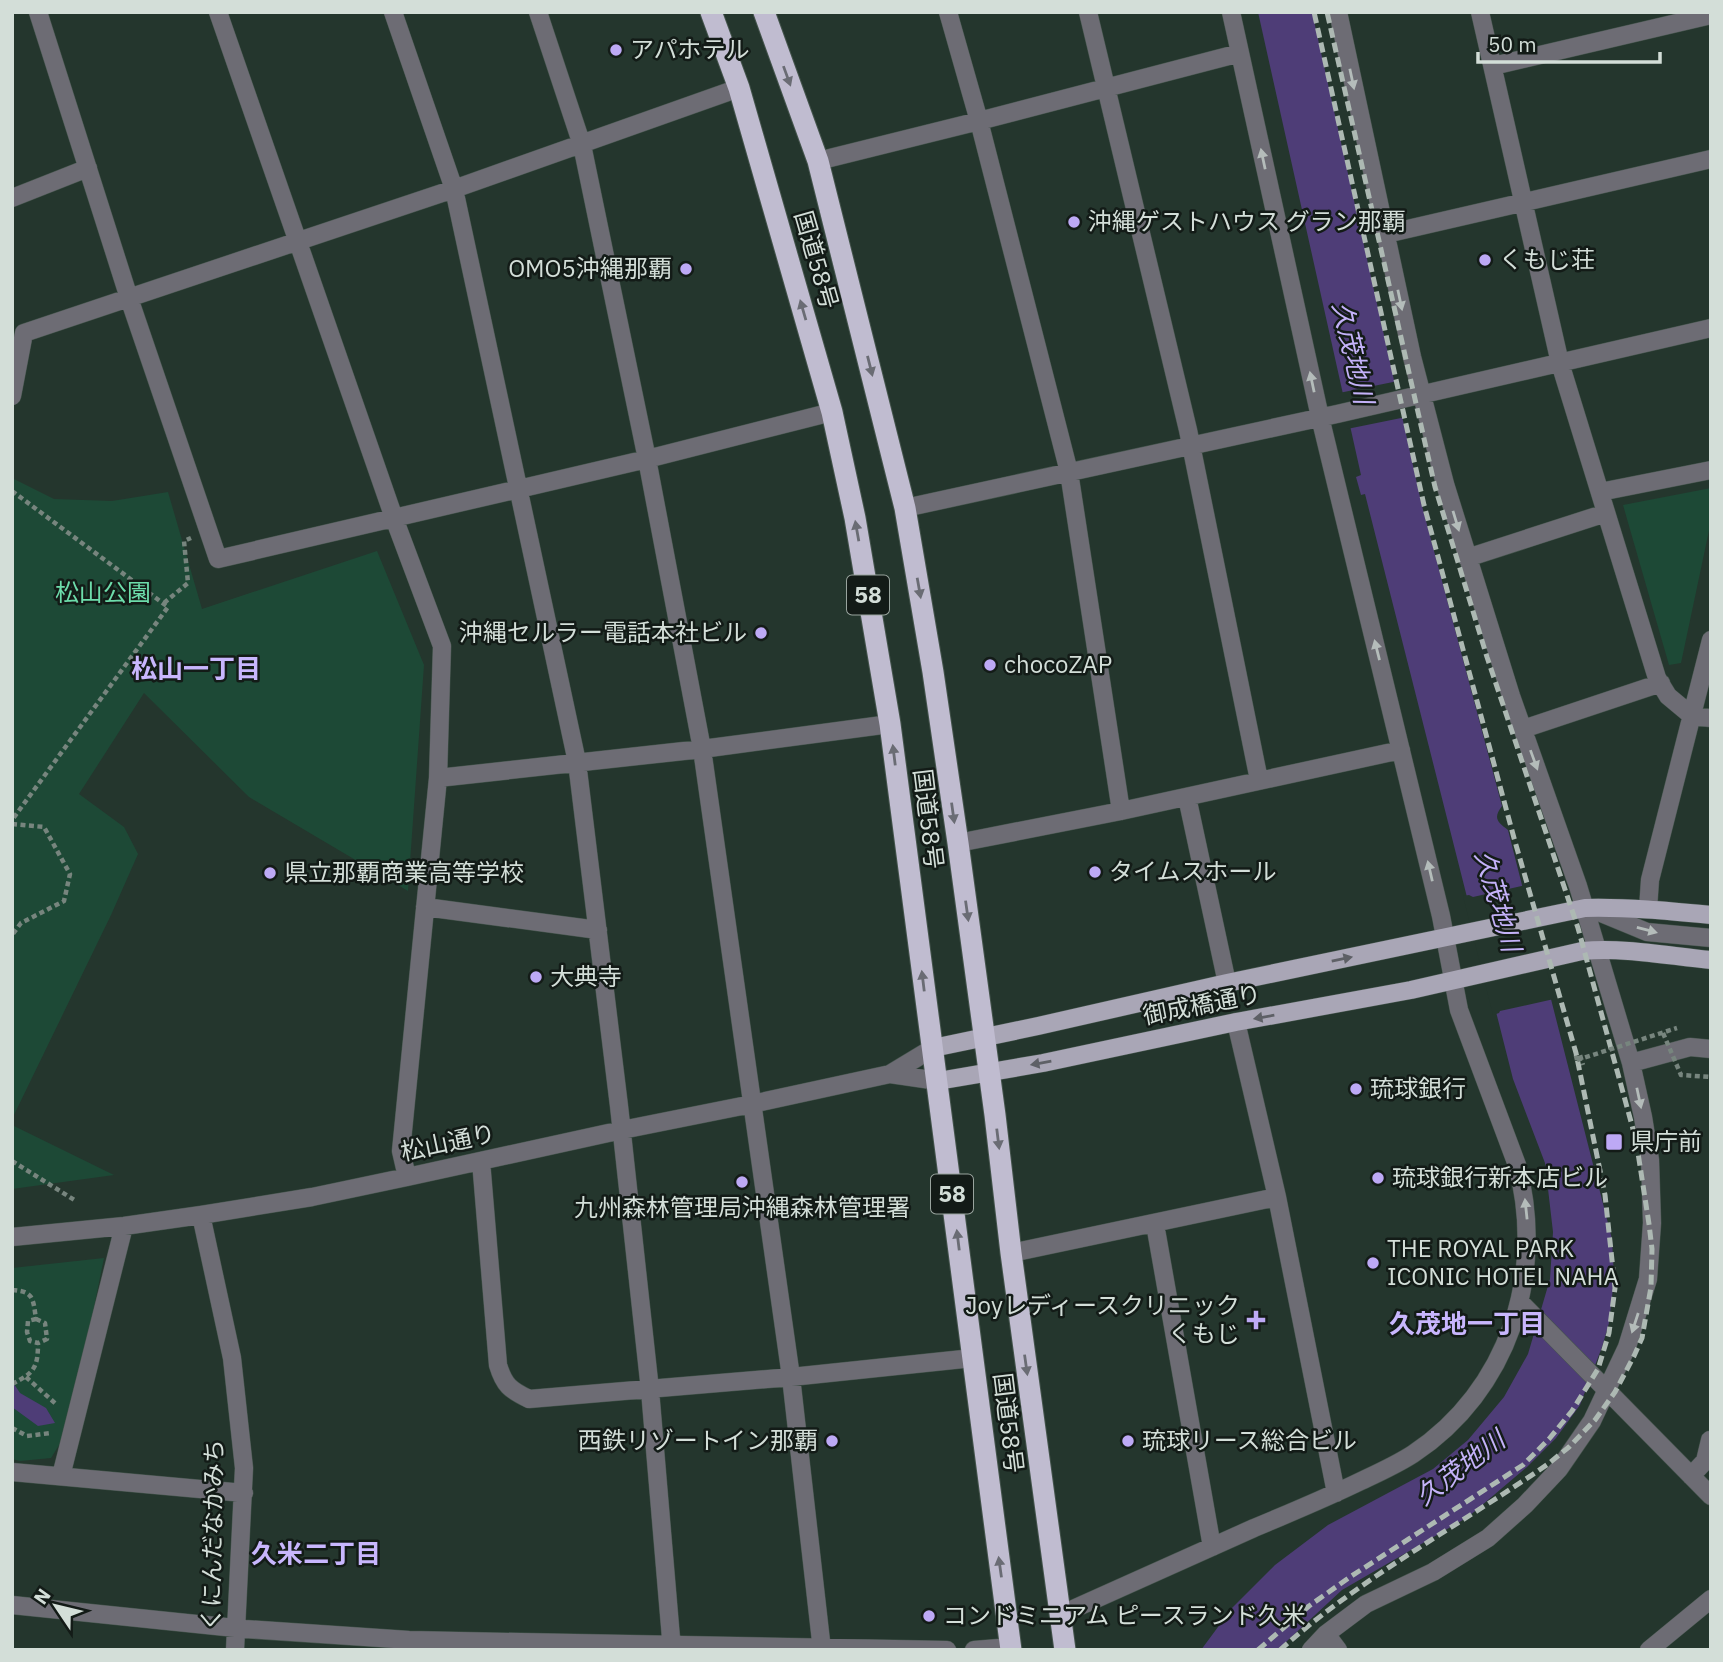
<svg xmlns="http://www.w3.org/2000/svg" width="1723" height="1662" font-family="'IBM Plex Sans','Noto Sans JP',sans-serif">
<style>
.green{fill:#1d4936}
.water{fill:#4e3d77}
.pier{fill:#24362d}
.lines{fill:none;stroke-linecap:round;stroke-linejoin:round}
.minor-casing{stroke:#44544c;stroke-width:19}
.major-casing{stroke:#44544c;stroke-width:19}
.highway-casing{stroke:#44544c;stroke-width:23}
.path{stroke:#77857e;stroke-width:4.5;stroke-dasharray:5 3.5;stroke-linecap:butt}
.minor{stroke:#6d6c74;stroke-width:18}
.major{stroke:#a9a6b6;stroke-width:18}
.highway{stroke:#c0bcd0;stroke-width:21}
.rail{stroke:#adb9b3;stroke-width:5;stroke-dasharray:10 5;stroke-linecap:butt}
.path-bridge{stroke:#77857e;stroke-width:4.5;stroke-dasharray:5 3.5;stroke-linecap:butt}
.oneway{fill:#6a6c74}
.oneway2{fill:#b4bcba}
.oneway3{fill:#5e6066}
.poi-dot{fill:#bda9f5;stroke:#131b17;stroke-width:2.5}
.labels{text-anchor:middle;stroke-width:5;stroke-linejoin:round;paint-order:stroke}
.shield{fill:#131b17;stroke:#99a49e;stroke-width:2}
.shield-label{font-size:23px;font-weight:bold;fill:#d3ded8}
.poi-label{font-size:24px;fill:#d3ded8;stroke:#131b17;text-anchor:start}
.street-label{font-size:24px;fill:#d3ded8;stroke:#131b17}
.park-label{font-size:24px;fill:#6dddab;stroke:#131b17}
.water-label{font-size:26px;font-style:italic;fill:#c4b2f9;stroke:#131b17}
.neighbourhood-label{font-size:26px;font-weight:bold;fill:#c8b6fd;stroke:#131b17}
</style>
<rect width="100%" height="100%" fill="#24362d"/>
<path class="green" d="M 12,478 L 54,499 L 112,501 L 168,492 L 202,609 L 377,551 L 424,665 L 408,891 L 249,797 L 144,693 L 79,794 L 124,827 L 138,854 L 111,915 L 12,1119 Z
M 1711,488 L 1711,521 L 1681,663 L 1669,665 L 1623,505 Z
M 12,1125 L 114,1175 L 12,1189 Z
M 104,1258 L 69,1429 L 51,1458 L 20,1461 L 12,1459 L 12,1268 Z"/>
<path class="water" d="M 1258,12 L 1312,12 L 1422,506 L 1502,806 C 1493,818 1497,822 1508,830 L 1612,1239 L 1614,1279 L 1609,1323 L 1602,1347 L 1580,1405 L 1556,1438 L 1527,1467 L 1468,1517 L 1342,1590 L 1287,1641 L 1281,1650 L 1201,1650 L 1232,1608 L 1275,1565 L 1328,1525 L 1433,1469 L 1468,1440 L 1504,1397 L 1528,1354 L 1550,1279 L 1553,1232 L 1545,1163 L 1513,1079 L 1365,494 L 1361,495 L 1356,477 L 1361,475 Z
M 12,1381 L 20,1393 L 46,1408 L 55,1423 L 38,1426 L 12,1407 Z"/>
<path class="pier" d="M 1398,381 L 1406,417 L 1347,429 L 1339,393 Z
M 1526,885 L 1554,999 L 1500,1011 L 1499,1013 L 1493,1015 L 1463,896 L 1469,895 L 1473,897 Z"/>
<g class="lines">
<defs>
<path id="minor" d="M 38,12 L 129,298 L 218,559 L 647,459 L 832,412
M 218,12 L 394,518 L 442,646 L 438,778 L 401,1151 L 407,1177
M 393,12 L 454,189 L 577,762 L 619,1106 L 650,1390 L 672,1650
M 538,12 L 582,145 L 647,459 L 702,749 L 791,1377 L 822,1650
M 948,12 L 979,121 L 1069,472 L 1121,811
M 1088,12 L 1188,430 L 1259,780
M 1480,12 L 1560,363 L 1657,678 L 1668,696 L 1692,716 L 1711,718
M 1493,66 L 1711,15
M 818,161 L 979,121 L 1240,53
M 12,198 L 88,168
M 1386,234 L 1711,159
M 12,396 L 24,333 L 454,189 L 739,88
M 1600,492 L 1711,470
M 905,508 L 1337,414 L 1711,328
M 1467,558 L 1606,513
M 1523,729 L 1661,683
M 438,778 L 702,749 L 890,724
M 1187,797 L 1227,983
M 958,843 L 1121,811 L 1401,750
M 425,907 L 598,930
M 1589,909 L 1601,913 L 1647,932 L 1711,938
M 1648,909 L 1650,880 L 1711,640
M 1236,1022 L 1277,1197 L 1336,1493
M 1631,1063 L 1690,1047 L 1711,1049
M 890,1074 L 938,1081
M 481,1161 L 498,1365 C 504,1385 510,1390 529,1399 L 791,1377 L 973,1358
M 201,1215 L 232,1358 L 244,1468 L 235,1650
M 1155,1224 L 1212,1547
M 12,1237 L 124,1226 L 201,1215 L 312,1197 L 407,1177 L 622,1130 L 752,1104 L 890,1074 L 933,1048
M 1011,1253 L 1277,1197
M 1520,1302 L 1711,1496
M 12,1472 L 244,1493
M 61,1476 L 124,1226
M 1691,1476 L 1705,1461 L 1710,1440
M 12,1605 L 245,1629 L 409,1640 L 947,1650
M 1060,1615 C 1125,1586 1189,1557 1254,1528 C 1290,1513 1326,1498 1361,1481 C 1378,1473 1396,1465 1413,1454 C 1509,1390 1546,1274 1517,1165 L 1459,1010 L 1441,916 L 1320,417 L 1231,12
M 1326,1634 L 1338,1650
M 974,1650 L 1011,1647
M 1311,1650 L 1326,1634 L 1366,1604 L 1433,1572 L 1488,1538 L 1525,1505 L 1559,1469 L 1592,1421 L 1627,1347 L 1648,1279 L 1652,1223 L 1650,1160 L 1643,1117 L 1631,1063 L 1578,886 L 1511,696 L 1445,484 L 1412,357 L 1338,12
M 1649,1650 L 1711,1599"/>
<path id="major" d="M 933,1048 L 1038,1026 L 1227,983 L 1585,908 C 1628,907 1669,911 1711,915
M 938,1081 L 1043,1063 L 1236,1022 L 1411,990 L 1582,951 C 1625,947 1668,956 1711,960"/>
<path id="highway" d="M 711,12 L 739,88 L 832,412 L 855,518 L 890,724 L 1011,1650
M 764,12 L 818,161 L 905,508 L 933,672 L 958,843 L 995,1115 L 1011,1253 L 1065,1650"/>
</defs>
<use href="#minor" class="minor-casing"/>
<use href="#major" class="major-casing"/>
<use href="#highway" class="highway-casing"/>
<path class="path" d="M 12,491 L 168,607 L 12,820
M 164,603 L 188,583 L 184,541 L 191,538
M 12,824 L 44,827 L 70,874 L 64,901 L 21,923 L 12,935
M 1577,1060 L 1576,1056 L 1580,1055 L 1583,1065
M 12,1161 L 76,1201
M 12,1290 C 34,1291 33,1299 36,1319
M 36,1319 L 45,1323 L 47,1339 L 38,1343 L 30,1341 L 27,1332 L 28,1321 Z
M 26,1377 L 57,1405
M 12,1384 C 34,1373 38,1368 38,1343
M 12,1428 L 27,1436 L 51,1433"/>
<use href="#minor" class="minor"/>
<use href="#major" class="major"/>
<use href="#highway" class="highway"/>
<path class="rail" d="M 1258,1650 L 1309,1606 L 1350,1577 L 1523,1465 L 1549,1439 L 1572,1411 L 1598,1369 L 1609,1333 L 1615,1288 L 1605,1195 L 1576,1053 L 1514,838 L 1424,505 L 1314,12
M 1280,1650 C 1360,1578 1460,1525 1548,1464 L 1569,1447 L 1595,1420 L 1615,1392 L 1634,1356 L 1642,1338 L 1651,1287 L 1652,1249 L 1649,1224 L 1636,1140 L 1578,928 L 1487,657 L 1435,487 L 1327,12"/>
<path class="path-bridge" d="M 1663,1033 L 1681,1075 L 1711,1077
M 1577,1060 L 1677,1028"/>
</g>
<defs><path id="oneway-solid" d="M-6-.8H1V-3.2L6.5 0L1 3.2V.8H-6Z" transform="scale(1.75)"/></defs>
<g class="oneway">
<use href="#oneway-solid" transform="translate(787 76) rotate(70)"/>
<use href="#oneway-solid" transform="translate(803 310) rotate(-106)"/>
<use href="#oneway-solid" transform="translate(870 366) rotate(76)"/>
<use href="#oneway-solid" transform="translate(857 531) rotate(-100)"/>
<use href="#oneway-solid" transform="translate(919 588) rotate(80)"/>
<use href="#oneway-solid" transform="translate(894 755) rotate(-97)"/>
<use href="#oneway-solid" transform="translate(953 813) rotate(82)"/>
<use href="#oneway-solid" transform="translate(967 911) rotate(82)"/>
<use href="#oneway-solid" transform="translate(923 981) rotate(-97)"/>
<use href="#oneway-solid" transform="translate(998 1139) rotate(83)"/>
<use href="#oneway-solid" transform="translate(958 1240) rotate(-97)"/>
<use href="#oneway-solid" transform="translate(1026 1365) rotate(82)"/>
<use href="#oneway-solid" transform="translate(1000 1567) rotate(-98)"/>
</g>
<g class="oneway2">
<use href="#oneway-solid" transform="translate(1352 79) rotate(78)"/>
<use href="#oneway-solid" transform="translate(1263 159) rotate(-102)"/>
<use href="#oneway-solid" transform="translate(1400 300) rotate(78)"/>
<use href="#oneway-solid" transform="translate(1312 382) rotate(-102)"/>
<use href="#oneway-solid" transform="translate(1456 521) rotate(73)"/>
<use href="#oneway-solid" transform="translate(1377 650) rotate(-104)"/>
<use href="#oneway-solid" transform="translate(1534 760) rotate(70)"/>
<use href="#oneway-solid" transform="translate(1430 871) rotate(-103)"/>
<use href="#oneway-solid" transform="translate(1647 930) rotate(15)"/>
<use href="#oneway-solid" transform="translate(1639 1098) rotate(78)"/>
<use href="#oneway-solid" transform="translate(1526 1209) rotate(-96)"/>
<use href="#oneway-solid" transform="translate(1635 1323) rotate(108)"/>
</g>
<g class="oneway3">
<use href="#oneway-solid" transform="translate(1342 959) rotate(-12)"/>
<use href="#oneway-solid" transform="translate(1264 1017) rotate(170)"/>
<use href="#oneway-solid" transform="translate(1041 1063) rotate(170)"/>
</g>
<g class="poi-dot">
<circle cx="616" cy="50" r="7"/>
<circle cx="1074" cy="222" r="7"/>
<circle cx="1485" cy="260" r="7"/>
<circle cx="686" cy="269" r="7"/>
<circle cx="761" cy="633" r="7"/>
<circle cx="990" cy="665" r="7"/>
<circle cx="1095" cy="872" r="7"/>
<circle cx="270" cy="873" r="7"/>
<circle cx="536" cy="977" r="7"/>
<circle cx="1356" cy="1089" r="7"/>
<rect x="1605" y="1133" width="18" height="18" rx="3.5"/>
<circle cx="1378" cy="1178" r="7"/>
<circle cx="742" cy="1182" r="7"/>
<circle cx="1373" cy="1263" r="7"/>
<path d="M1252.5 1309.5h7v7h7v7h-7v7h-7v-7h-7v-7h7z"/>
<circle cx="832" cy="1441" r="7"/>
<circle cx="1128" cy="1441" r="7"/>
<circle cx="929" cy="1616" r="7"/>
</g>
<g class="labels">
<g class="shield">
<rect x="847" y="575.5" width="42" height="39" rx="5"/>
<rect x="931" y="1174.5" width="42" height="39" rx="5"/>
</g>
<g class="shield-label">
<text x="868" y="603">58</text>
<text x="952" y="1202">58</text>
</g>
<g class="poi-label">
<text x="630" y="58">アパホテル</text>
<text x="1088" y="230">沖縄ゲストハウス グラン那覇</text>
<text x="1499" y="268">くもじ荘</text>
<text x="672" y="277" text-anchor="end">OMO5沖縄那覇</text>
<text x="747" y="641" text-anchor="end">沖縄セルラー電話本社ビル</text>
<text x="1004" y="673">chocoZAP</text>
<text x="1109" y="880">タイムスホール</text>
<text x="284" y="881">県立那覇商業高等学校</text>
<text x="550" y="985">大典寺</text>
<text x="1370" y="1097">琉球銀行</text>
<text x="1630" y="1150">県庁前</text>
<text x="1392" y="1186">琉球銀行新本店ビル</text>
<text x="742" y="1216" text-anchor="middle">九州森林管理局沖縄森林管理署</text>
<text x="1387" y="1257">THE ROYAL PARK<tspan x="1387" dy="28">ICONIC HOTEL NAHA</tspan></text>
<text x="1240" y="1314" text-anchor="end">Joyレディースクリニック<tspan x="1240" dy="28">くもじ</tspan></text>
<text x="818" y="1449" text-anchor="end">西鉄リゾートイン那覇</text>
<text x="1142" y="1449">琉球リース総合ビル</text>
<text x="943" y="1624">コンドミニアム ピースランド久米</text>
</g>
<g class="street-label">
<text transform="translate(816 260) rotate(74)" y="8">国道58号</text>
<text transform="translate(928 819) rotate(83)" y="8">国道58号</text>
<text transform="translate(1202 1005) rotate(-11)" y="8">御成橋通り</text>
<text transform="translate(448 1143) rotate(-12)" y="8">松山通り</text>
<text transform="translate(1008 1423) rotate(83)" y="8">国道58号</text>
<text transform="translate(213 1535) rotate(-89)" y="8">くにんだなかみち</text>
</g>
<g class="park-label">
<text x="103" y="601">松山公園</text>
</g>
<g class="water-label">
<text transform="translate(1353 353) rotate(77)" y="9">久茂地川</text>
<text transform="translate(1498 901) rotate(74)" y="9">久茂地川</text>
<text transform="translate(1460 1468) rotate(-37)" y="9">久茂地川</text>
</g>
<g class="neighbourhood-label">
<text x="196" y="678">松山一丁目</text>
<text x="1467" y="1333">久茂地一丁目</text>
<text x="316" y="1563">久米二丁目</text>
</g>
</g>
<rect width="1723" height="1662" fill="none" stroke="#d3ded8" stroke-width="28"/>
<g transform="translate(56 1606) rotate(305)" stroke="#131b17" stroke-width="5" paint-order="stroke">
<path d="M0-5L12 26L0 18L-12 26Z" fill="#d3ded8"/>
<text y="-10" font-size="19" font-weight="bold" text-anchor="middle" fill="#d3ded8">N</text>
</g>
<path d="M1478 52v10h182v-10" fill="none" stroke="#d3ded8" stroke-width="3.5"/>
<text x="1488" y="52" font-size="21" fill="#d3ded8" stroke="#131b17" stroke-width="5" paint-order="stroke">50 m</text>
</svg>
